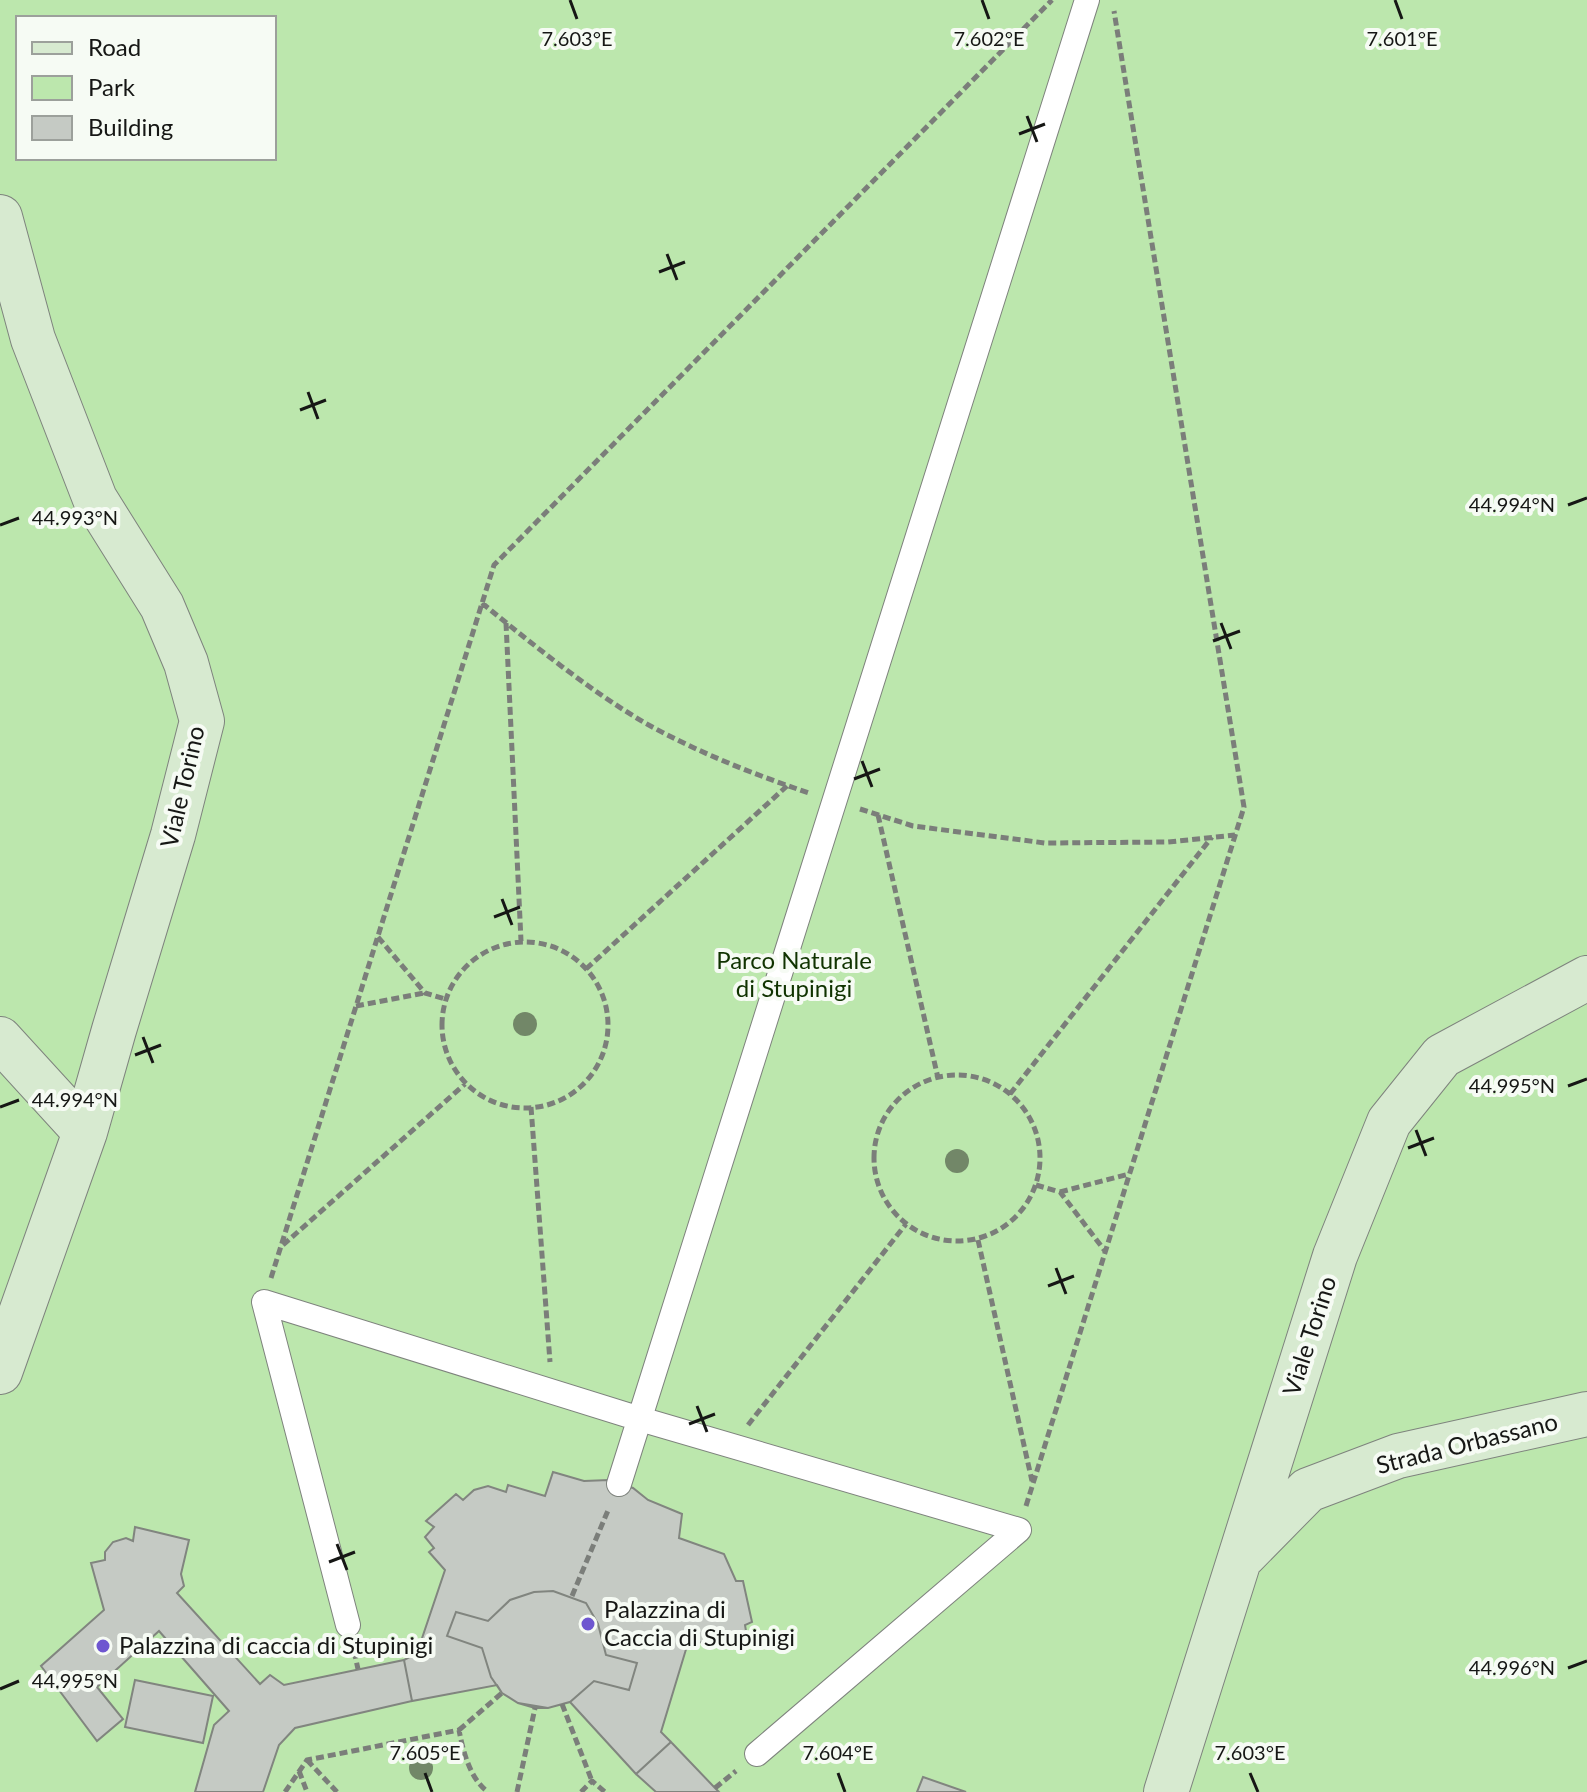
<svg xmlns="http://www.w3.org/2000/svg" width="1587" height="1792" font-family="Lato,sans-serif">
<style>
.green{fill:#bce7ad;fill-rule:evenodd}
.building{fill:#c5cac4;stroke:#81857f;stroke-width:2}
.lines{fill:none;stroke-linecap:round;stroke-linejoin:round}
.pedestrian-casing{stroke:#7e837d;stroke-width:26}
.secondary-casing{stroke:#7e837d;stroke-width:46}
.path{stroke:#7b7e7a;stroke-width:5;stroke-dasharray:8 4;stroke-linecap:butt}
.pedestrian{stroke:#fff;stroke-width:24}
.secondary{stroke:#d7ead0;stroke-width:44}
.tree{fill:#728768}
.ticks{fill:none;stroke:#161715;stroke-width:3}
.poi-dot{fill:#6e56d0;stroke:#f6fbf4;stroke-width:3}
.labels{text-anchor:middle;stroke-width:8;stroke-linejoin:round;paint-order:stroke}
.street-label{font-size:24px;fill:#161715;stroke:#f6fbf4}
.park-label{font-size:24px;fill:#103300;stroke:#f6fbf4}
.poi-label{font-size:24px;fill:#161715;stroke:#f6fbf4;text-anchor:start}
.ticks-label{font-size:20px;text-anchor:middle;fill:#161715;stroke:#f6fbf4;stroke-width:8;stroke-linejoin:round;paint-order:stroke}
</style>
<rect width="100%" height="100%" fill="#e9eee7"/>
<path class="green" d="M 0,0 L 1587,0 L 1587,1792 L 0,1792 ZM 18,18 L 274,18 L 274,158 L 18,158 Z"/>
<path class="building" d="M 553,1472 L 584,1481 L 609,1480 L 633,1488 L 648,1500 L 682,1514 L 679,1538 L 724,1554 L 736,1581 L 743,1581 L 752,1622 L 745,1625 L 746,1631 L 687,1646 L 661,1732 L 671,1742 L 636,1774 L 570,1702 L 548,1708 L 535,1708 L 518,1703 L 502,1693 L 497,1685 L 412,1701 L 404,1660 L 417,1653 L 445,1570 L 429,1552 L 434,1548 L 425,1537 L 434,1527 L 426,1521 L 456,1494 L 463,1500 L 474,1490 L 488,1486 L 506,1492 L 508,1485 L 545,1496 Z
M 135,1527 L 189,1540 L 181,1574 L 184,1586 L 177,1593 L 260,1684 L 270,1675 L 284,1685 L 404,1660 L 412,1701 L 295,1728 L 279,1745 L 263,1792 L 195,1792 L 214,1725 L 229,1711 L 159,1631 L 97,1687 L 123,1719 L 97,1741 L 41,1666 L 104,1610 L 91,1563 L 105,1560 L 105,1552 L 113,1542 L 126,1538 L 133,1541 Z
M 553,1591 L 586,1603 L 598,1624 L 606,1655 L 637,1663 L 629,1690 L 594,1681 L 570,1702 L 548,1708 L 518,1703 L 502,1693 L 491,1677 L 482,1648 L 447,1636 L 456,1612 L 488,1621 L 510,1600 L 534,1592 Z
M 135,1680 L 213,1696 L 203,1743 L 125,1727 Z
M 671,1742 L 715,1788 L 719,1792 L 656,1792 L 636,1774 Z
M 923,1777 L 966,1792 L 917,1792 Z"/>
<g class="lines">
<defs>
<path id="pedestrian" d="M 619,1484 L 1087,0
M 348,1625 L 264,1302 L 640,1419 L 1019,1530 L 757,1754"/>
<path id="secondary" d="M 0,217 L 33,339 L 95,499 L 162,606 L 186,663 L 202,721 L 173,835 L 114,1030 L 85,1132 L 0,1372
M 0,1039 L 85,1132
M 1244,1555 L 1308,1490 L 1398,1456 L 1587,1414
M 1166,1792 L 1335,1256 L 1389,1122 L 1442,1056 L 1587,978"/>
</defs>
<use href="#pedestrian" class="pedestrian-casing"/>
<use href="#secondary" class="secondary-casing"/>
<path class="path" d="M 482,603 C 532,644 589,690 645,723 C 697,752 753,774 809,793
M 506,623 L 521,941
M 860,809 L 913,826 L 1045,843 L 1168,842 L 1235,835
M 878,815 L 938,1078
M 378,937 L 425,993 L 445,999
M442 1025a83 83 0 1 1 166 0a83 83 0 1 1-166 0Z
M 586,969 L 787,786
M 356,1006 L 424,993
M874 1158a83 83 0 1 1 166 0a83 83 0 1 1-166 0Z
M 1010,1094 L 1212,837
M 531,1107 L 550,1362
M 1036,1185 L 1060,1192 L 1105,1251
M 1060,1192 L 1129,1174
M 978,1240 L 1032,1481
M 283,1245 L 465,1084
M 271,1278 L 494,565 L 1052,0
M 748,1425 L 906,1224
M 1026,1506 L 1244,807 L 1114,11
M 572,1596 L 609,1508
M 354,1651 L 358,1669
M 562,1704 L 592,1781
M 459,1730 L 502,1693
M 307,1760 L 337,1792
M 299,1771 L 307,1792
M 715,1788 L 736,1771
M 285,1792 L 307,1760 L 459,1730 C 463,1751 470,1779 488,1792
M 517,1792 L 535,1708
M 581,1792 L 592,1781 L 605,1792"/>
<use href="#pedestrian" class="pedestrian"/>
<use href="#secondary" class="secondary"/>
</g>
<g class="tree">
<circle cx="525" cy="1024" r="12"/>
<circle cx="957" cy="1161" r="12"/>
<circle cx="421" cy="1768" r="12"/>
</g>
<path class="ticks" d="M 570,0 L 577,19M 982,0 L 989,19M 1395,0 L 1402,19M 1027,116 L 1037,142M 1019,134 L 1045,124M 667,254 L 677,280M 659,272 L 685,262M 308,392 L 318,419M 300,410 L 326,400M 1568,505 L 1587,498M 0,525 L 19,518M 1221,623 L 1231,649M 1213,641 L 1240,631M 862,761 L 872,787M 854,779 L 880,769M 502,899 L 512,925M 494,917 L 520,907M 143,1037 L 153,1063M 135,1055 L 161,1045M 1568,1086 L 1587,1079M 0,1107 L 19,1100M 1416,1130 L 1426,1156M 1408,1148 L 1434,1138M 1056,1268 L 1066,1294M 1048,1286 L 1074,1276M 697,1406 L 707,1432M 689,1424 L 715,1414M 337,1544 L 347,1570M 329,1562 L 355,1552M 1568,1668 L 1587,1661M 0,1689 L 19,1681M 425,1773 L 432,1792M 838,1773 L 845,1792M 1250,1773 L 1258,1792"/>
<g class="poi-dot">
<circle cx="588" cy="1624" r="8"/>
<circle cx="103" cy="1646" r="8"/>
</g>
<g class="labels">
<g class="street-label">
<text transform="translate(183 787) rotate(-77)" y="8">Viale Torino</text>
<text transform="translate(1310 1336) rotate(-72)" y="8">Viale Torino</text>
<text transform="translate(1467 1444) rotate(-14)" y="8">Strada Orbassano</text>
</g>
<g class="park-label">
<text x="794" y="969">Parco Naturale<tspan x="794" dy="28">di Stupinigi</tspan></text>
</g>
<g class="poi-label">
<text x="604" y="1618">Palazzina di<tspan x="604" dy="28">Caccia di Stupinigi</tspan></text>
<text x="119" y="1654">Palazzina di caccia di Stupinigi</text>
</g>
</g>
<g class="ticks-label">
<text x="1402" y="46">7.601°E</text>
<text x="577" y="46">7.603°E</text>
<text x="989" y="46">7.602°E</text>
<text x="1512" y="512">44.994°N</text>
<text x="75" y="525">44.993°N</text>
<text x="1512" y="1093">44.995°N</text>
<text x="75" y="1107">44.994°N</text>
<text x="1512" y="1675">44.996°N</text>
<text x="75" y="1688">44.995°N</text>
<text x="425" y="1760">7.605°E</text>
<text x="838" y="1760">7.604°E</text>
<text x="1250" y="1760">7.603°E</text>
</g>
<rect x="16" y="16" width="260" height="144" fill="#f6fbf4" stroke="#9ca09b" stroke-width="2"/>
<rect x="32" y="42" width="40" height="12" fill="#d7ead0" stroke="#9ca09b" stroke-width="2"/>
<text x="88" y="56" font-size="24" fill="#161715">Road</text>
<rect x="32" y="76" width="40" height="24" fill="#bce7ad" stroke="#9ca09b" stroke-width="2"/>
<text x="88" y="96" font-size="24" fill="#161715">Park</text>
<rect x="32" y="116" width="40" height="24" fill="#c5cac4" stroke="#9ca09b" stroke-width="2"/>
<text x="88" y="136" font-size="24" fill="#161715">Building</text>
</svg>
